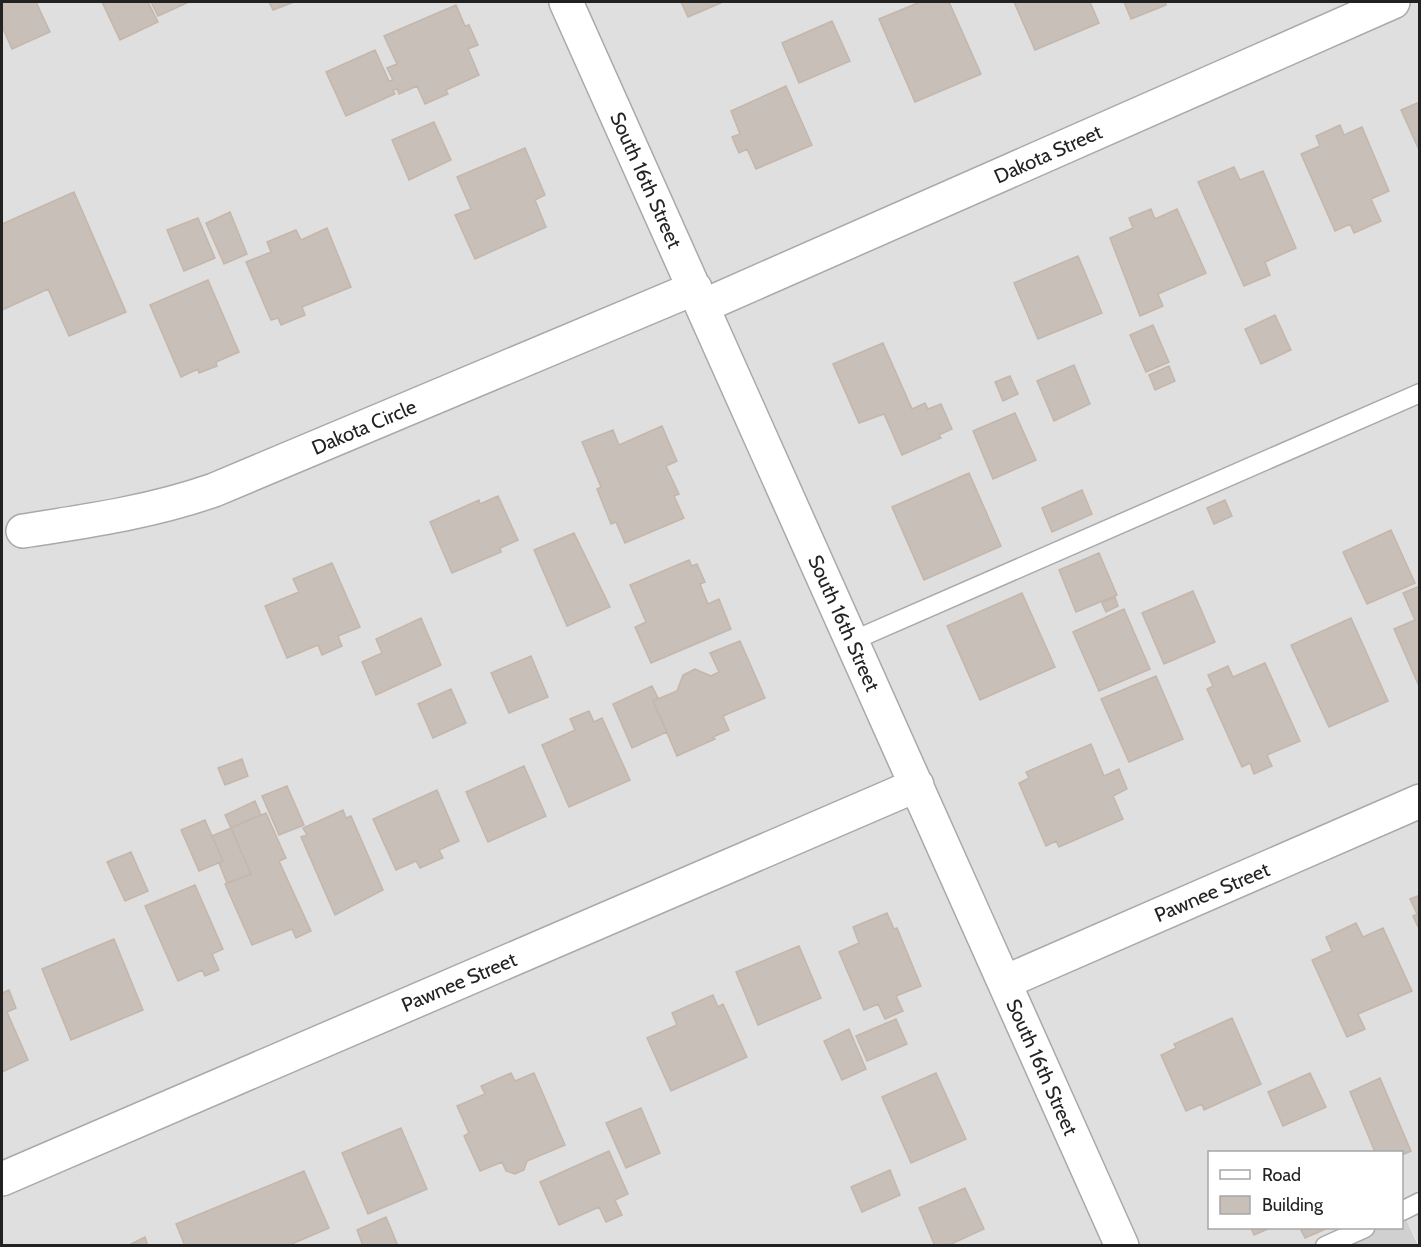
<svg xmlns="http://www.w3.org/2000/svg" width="1421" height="1247" font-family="Cabin,sans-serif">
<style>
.residential{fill:#e0dfdf}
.religious{fill:#d0d0d0}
.building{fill:#c7bfb8;stroke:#c4b6ab;stroke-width:1.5}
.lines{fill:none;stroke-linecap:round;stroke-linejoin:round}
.service-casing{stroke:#a9a9a9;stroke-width:21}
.minor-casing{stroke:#a9a9a9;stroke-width:36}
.service{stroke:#fff;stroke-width:18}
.minor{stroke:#fff;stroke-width:33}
.labels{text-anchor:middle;stroke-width:4.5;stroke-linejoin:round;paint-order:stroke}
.street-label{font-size:20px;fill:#222;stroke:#fff}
</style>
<rect width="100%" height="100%" fill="#f2efe9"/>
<path class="residential" d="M 2,2 L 1419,2 L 1419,1245 L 1402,1211 L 1402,1152 L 1210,1152 L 1210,1228 L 1365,1228 L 1325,1246 L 2,1246 Z"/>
<path class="religious" d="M 1402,1211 L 1418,1245 L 1325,1246 L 1365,1228 L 1402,1228 Z"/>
<path class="building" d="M 4,2 L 36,2 L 50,32 L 12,49 L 2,26 L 2,3 Z
M 102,2 L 148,2 L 158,22 L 120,40 Z
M 151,2 L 189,2 L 158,16 Z
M 269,2 L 294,2 L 273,10 Z
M 681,2 L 723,2 L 688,17 Z
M 920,2 L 949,2 L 981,74 L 915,102 L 879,19 Z
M 1014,2 L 1090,2 L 1099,23 L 1035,50 Z
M 1124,2 L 1165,2 L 1166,5 L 1131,19 Z
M 456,5 L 465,26 L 469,25 L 478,45 L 468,49 L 479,75 L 446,90 L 448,94 L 425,104 L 417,86 L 399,94 L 397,89 L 393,90 L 395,94 L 346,116 L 326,72 L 375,50 L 389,81 L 393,80 L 387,68 L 397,64 L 384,36 Z
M 832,21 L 850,61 L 799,83 L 782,43 Z
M 786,86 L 812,145 L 756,169 L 747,149 L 739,153 L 732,137 L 740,134 L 731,111 Z
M 1420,102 L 1420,152 L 1401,110 Z
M 434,122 L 451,160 L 409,180 L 392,140 Z
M 1340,125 L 1344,135 L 1362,127 L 1389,191 L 1371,199 L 1381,221 L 1354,233 L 1350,224 L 1335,231 L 1301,154 L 1320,146 L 1316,136 Z
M 525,148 L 545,195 L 535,200 L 546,227 L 475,259 L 455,215 L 471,209 L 457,177 Z
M 1234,167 L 1240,180 L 1263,171 L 1296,248 L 1265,262 L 1270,275 L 1244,286 L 1198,182 Z
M 74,192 L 126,312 L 69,336 L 48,289 L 2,310 L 2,224 Z
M 1151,209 L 1155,219 L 1177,209 L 1206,273 L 1158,294 L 1163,306 L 1140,316 L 1110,238 L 1133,228 L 1129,218 Z
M 230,212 L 247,254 L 224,264 L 206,223 Z
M 198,218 L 215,258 L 184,271 L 167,230 Z
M 327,228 L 351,287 L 302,307 L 305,315 L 281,325 L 278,318 L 271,320 L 246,262 L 271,252 L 267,242 L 296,230 L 301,240 Z
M 1078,256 L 1102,313 L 1038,339 L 1014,283 Z
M 208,280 L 239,352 L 216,362 L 217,366 L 199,373 L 198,369 L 181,377 L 150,305 Z
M 1275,315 L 1291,350 L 1261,364 L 1245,329 Z
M 1153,325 L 1169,362 L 1146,372 L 1130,335 Z
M 883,343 L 912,409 L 925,403 L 928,409 L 941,404 L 952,429 L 939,435 L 941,438 L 902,455 L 884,414 L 859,423 L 833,364 Z
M 1074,365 L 1090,404 L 1054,421 L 1037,381 Z
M 1169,366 L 1175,381 L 1155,390 L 1149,375 Z
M 1010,376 L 1018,394 L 1003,401 L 995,382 Z
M 1015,413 L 1036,460 L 993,479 L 973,431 Z
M 662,426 L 677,461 L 666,466 L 679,494 L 674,496 L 684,518 L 625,543 L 616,522 L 611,524 L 597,489 L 601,487 L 582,442 L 613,430 L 619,445 Z
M 969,473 L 1001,546 L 924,580 L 892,507 Z
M 1082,490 L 1092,514 L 1052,532 L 1042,508 Z
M 498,496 L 518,540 L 500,548 L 501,552 L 452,573 L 430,522 L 479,500 L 480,504 Z
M 1225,500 L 1232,516 L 1214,524 L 1207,508 Z
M 1391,530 L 1415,583 L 1367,604 L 1343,552 Z
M 574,533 L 610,607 L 567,626 L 534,550 Z
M 1099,553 L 1117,595 L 1076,612 L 1059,570 Z
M 689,560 L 692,566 L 697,564 L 705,582 L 700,584 L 708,604 L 719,599 L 731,629 L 651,663 L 635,627 L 646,622 L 630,585 Z
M 332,563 L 360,627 L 338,636 L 342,646 L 322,655 L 318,645 L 287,658 L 265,606 L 299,592 L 293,579 Z
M 1420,586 L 1420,686 L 1419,686 L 1394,629 L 1415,620 L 1403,593 Z
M 1193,591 L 1215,642 L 1164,664 L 1142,613 Z
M 1022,593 L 1055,667 L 980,700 L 947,626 Z
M 1115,597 L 1118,606 L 1106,612 L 1102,603 Z
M 1124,609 L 1150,669 L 1099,691 L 1073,632 Z
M 421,618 L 441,665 L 376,695 L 362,662 L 382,653 L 376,639 Z
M 1351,618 L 1388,701 L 1329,727 L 1291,645 Z
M 740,641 L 765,698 L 723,716 L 729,730 L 713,737 L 715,739 L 677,756 L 653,701 L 677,691 L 683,675 L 695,669 L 711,676 L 719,672 L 710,653 Z
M 531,656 L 548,697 L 509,713 L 491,673 Z
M 1265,663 L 1300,741 L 1267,755 L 1272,766 L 1254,774 L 1250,763 L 1242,767 L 1207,689 L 1213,686 L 1208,675 L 1228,666 L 1233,677 Z
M 1156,676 L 1183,739 L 1129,762 L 1101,699 Z
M 652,686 L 658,698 L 653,701 L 667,732 L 632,748 L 613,704 Z
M 451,689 L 466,723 L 433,738 L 418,704 Z
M 589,711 L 594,722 L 602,718 L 630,780 L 569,807 L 542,745 L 575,730 L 570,719 Z
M 1091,744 L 1104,776 L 1119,769 L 1127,789 L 1113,796 L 1123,819 L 1059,847 L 1056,841 L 1046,846 L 1019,783 L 1029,778 L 1026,772 Z
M 242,759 L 248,776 L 225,785 L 218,768 Z
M 524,766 L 546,816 L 488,842 L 466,792 Z
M 287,786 L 304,825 L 279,835 L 262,796 Z
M 437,790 L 459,841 L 439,850 L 443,858 L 420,868 L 416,861 L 396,870 L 373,819 Z
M 255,801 L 261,815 L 231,828 L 225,815 Z
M 343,810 L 346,818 L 351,816 L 383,890 L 335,915 L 301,837 L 307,835 L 303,828 Z
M 266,813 L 286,858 L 279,861 L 311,931 L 296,938 L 292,929 L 252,945 L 225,884 L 251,874 L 231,828 Z
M 205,820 L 223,861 L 199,871 L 181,830 Z
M 231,828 L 251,874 L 227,883 L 219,863 L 223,861 L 212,836 Z
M 131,852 L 148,891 L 125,901 L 107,862 Z
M 195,885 L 223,949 L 212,954 L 219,970 L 205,976 L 202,970 L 178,981 L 145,906 Z
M 1420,895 L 1420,931 L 1413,916 L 1417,914 L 1410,899 Z
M 887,913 L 894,929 L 897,928 L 921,986 L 896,996 L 903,1011 L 885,1019 L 878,1004 L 864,1010 L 839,952 L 859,943 L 853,927 Z
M 1356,923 L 1363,937 L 1383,928 L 1412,991 L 1358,1014 L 1365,1029 L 1347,1037 L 1312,960 L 1332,951 L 1326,937 Z
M 114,939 L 143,1010 L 71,1040 L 42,969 Z
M 799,946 L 821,998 L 758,1025 L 736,972 Z
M 9,990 L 16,1008 L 7,1012 L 28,1060 L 2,1072 L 2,993 Z
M 713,995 L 718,1007 L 723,1004 L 747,1057 L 671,1091 L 647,1038 L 677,1025 L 672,1013 Z
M 1232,1018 L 1261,1084 L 1204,1110 L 1202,1104 L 1186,1111 L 1161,1055 L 1176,1048 L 1174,1044 Z
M 896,1019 L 907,1044 L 867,1061 L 856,1036 Z
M 849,1029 L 866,1069 L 842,1080 L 824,1041 Z
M 511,1073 L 515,1081 L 534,1073 L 565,1145 L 527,1161 L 524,1170 L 515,1174 L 506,1171 L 502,1162 L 480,1171 L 464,1136 L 469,1133 L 457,1106 L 485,1094 L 481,1086 Z
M 936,1073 L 966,1139 L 911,1163 L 882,1097 Z
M 1310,1073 L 1326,1107 L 1283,1126 L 1268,1092 Z
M 1380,1078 L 1411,1151 L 1402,1155 L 1402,1152 L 1375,1152 L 1350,1092 Z
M 641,1108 L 660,1153 L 626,1168 L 606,1123 Z
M 401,1128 L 427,1189 L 368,1214 L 342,1153 Z
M 609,1151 L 628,1194 L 615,1200 L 622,1215 L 606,1222 L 599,1207 L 559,1225 L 540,1182 Z
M 890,1170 L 900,1195 L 862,1212 L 851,1187 Z
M 304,1171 L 329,1228 L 287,1246 L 185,1246 L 176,1224 Z
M 965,1188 L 984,1229 L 947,1246 L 935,1246 L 919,1208 Z
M 386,1217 L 398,1246 L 363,1246 L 357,1230 Z
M 1251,1228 L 1270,1228 L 1254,1235 Z
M 1300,1228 L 1328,1228 L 1305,1238 Z
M 145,1237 L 148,1246 L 127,1246 Z"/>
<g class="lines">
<defs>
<path id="service" d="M 852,641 L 1420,393
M 1402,1211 L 1420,1202
M 1325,1246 L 1365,1228"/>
<path id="minor" d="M 566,2 L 1122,1246
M 703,306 L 1393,2
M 23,531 C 88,521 151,512 214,490 L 695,288
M 1005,982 L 1420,801
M 2,1179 L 917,785"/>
</defs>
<use href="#service" class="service-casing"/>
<use href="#minor" class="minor-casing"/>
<use href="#service" class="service"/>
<use href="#minor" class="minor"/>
</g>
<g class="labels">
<g class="street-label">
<text transform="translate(1048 154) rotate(-24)" y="7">Dakota Street</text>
<text transform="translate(646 180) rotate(66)" y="7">South 16th Street</text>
<text transform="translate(364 427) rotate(-23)" y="7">Dakota Circle</text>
<text transform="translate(844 623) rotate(66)" y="7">South 16th Street</text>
<text transform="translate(1212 892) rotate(-23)" y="7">Pawnee Street</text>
<text transform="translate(459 982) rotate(-23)" y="7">Pawnee Street</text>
<text transform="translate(1042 1067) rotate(66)" y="7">South 16th Street</text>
</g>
</g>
<rect width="1421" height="1247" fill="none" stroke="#222222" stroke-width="6"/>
<rect x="1208" y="1151" width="195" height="78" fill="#ffffff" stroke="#a7a7a7" stroke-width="1.5"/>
<rect x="1220" y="1170" width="30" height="9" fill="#ffffff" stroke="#a7a7a7" stroke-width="1.5"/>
<text x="1262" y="1181" font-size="18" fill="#222222">Road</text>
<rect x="1220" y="1196" width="30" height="18" fill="#c7bfb8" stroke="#a7a7a7" stroke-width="1.5"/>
<text x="1262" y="1211" font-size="18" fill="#222222">Building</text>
</svg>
